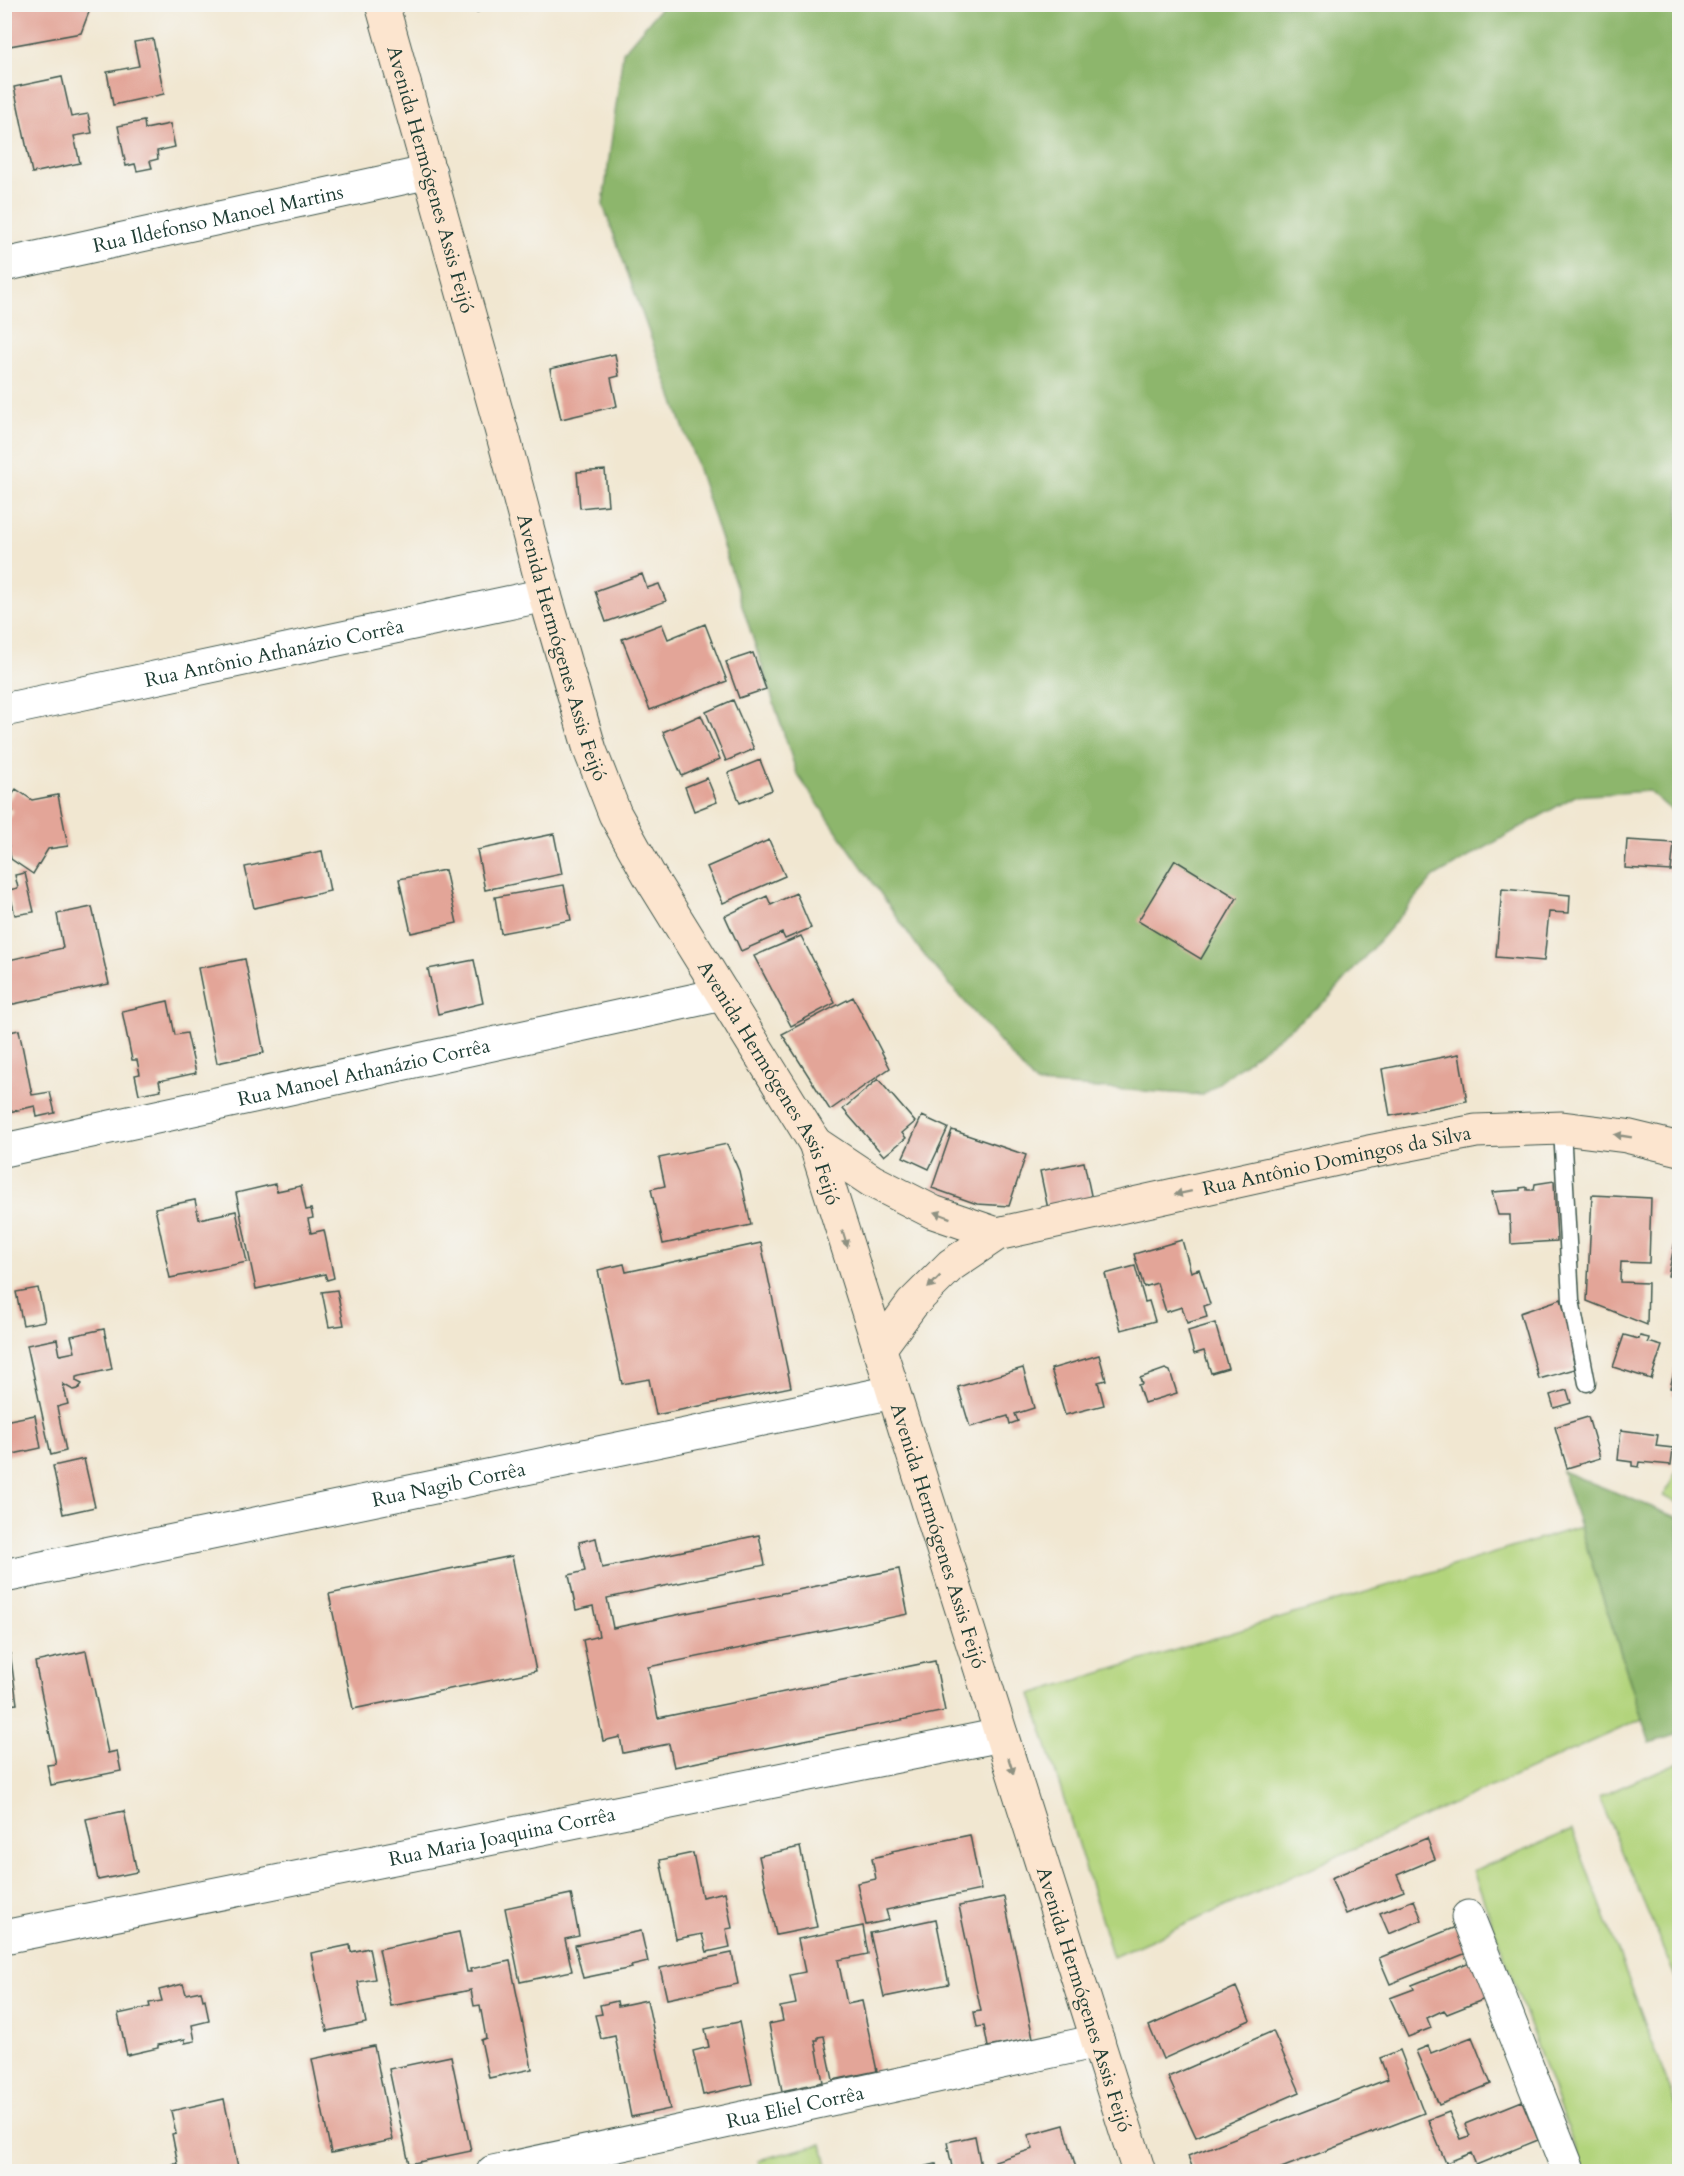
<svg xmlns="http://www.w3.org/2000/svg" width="1684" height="2176" font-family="Cardo,serif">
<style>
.green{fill:#b2d47c;stroke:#688858;stroke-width:1.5}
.forest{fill:#8db66c;stroke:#567a50;stroke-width:1.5}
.building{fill:#e3a598}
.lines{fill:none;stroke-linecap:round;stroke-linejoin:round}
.service-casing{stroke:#3e564c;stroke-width:19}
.minor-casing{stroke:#3e564c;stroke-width:35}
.secondary-casing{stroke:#3e564c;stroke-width:35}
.service{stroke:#fff;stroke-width:16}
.minor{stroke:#fff;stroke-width:33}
.secondary{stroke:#fce5cf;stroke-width:33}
.oneway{fill:#8e9182}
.labels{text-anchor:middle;stroke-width:4.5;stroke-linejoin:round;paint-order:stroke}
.street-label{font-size:20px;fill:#1f3d34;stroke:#f6f6f2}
</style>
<rect width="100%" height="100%" fill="#f6f6f2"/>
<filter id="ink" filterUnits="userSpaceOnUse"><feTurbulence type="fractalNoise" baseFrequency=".0167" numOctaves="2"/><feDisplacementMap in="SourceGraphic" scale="12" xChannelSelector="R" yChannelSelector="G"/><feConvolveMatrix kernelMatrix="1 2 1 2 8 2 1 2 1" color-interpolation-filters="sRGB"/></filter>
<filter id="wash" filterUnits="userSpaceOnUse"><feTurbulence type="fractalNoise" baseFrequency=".008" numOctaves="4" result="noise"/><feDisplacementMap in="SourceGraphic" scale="24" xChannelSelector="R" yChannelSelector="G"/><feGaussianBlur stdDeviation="1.35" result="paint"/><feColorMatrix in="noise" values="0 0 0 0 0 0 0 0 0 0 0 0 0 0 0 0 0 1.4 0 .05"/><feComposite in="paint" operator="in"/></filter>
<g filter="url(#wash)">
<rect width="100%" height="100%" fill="#f1e7d1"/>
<path class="green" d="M 1679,1466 L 1680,1504 L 1679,1504 L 1664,1496 Z
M 1580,1527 L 1642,1719 L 1113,1957 L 1031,1694 Z
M 1679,1762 L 1679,1986 L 1599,1797 Z
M 1572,1830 L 1679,2113 L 1679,2171 L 1583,2171 L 1473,1871 Z
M 822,2144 L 828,2171 L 761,2171 L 758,2160 Z"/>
<path class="forest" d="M 663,5 L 1679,5 L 1679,817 L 1649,791 L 1575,796 L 1434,877 L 1329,998 L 1203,1095 L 1036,1084 L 920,950 L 797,774 L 694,457 L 603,205 L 623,52 Z
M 1562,1471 L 1679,1518 L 1679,1734 L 1650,1743 Z"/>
<g id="blocks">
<path class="building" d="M 4,4 L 92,4 L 81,33 L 4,47 Z
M 475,4 L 500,4 L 500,5 L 477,12 Z
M 153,39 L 164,94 L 113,105 L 107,72 L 139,66 L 134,42 Z
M 62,77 L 71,117 L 88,114 L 92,133 L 74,136 L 80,163 L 32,173 L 14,87 Z
M 144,121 L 145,129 L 170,124 L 175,147 L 157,151 L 158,159 L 150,161 L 152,168 L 137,171 L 135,164 L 126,166 L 118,126 Z
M 615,354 L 619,376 L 611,378 L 617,406 L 561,419 L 550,369 Z
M 605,470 L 608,505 L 580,508 L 577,472 Z
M 642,574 L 647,588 L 659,584 L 666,601 L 606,622 L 595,591 Z
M 662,624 L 668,639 L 705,624 L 727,681 L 650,710 L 622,639 Z
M 753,653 L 766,689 L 739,698 L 726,662 Z
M 733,700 L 754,749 L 726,761 L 706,712 Z
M 701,715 L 720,759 L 682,776 L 663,732 Z
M 760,760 L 772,790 L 740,803 L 728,773 Z
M 707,778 L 717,802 L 694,811 L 685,787 Z
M 16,789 L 32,800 L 58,795 L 68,846 L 48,849 L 33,874 L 11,859 L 5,827 L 13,811 L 5,806 Z
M 554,834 L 562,874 L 485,890 L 477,850 Z
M 769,840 L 785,876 L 723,903 L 707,867 Z
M 1627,840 L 1674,843 L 1671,871 L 1625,868 Z
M 322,851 L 330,891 L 254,908 L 245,867 Z
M 1175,860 L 1237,898 L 1201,959 L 1138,921 Z
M 445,870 L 457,923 L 411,933 L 399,879 Z
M 25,873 L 34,912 L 15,915 L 9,890 L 18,888 L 15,875 Z
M 564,885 L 571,920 L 501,933 L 495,897 Z
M 1502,889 L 1570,895 L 1569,913 L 1549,912 L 1544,961 L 1496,957 Z
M 796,893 L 811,928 L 785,939 L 782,933 L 741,951 L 725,916 L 767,896 L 771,905 Z
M 92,907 L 109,984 L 4,1006 L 4,961 L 63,948 L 57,914 Z
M 801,936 L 835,1003 L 791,1026 L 754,956 Z
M 245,959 L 264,1053 L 217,1063 L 198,968 Z
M 474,960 L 483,1003 L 438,1014 L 428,969 Z
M 853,997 L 890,1068 L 830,1110 L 782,1034 Z
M 168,1001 L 175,1035 L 187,1033 L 196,1073 L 159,1081 L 161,1090 L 139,1094 L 135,1075 L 140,1074 L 137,1060 L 132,1060 L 122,1011 Z
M 19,1030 L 32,1095 L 50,1092 L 55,1113 L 37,1117 L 35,1106 L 5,1113 L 5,1033 Z
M 1459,1054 L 1467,1101 L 1390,1116 L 1382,1069 Z
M 878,1079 L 915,1122 L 902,1133 L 906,1138 L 884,1156 L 843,1109 Z
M 922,1116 L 948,1128 L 929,1169 L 903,1157 Z
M 952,1130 L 1026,1155 L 1009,1206 L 977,1204 L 932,1188 Z
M 727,1144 L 739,1171 L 751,1225 L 663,1244 L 651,1189 L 665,1186 L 659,1158 Z
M 1084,1162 L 1092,1200 L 1048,1209 L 1040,1171 Z
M 1554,1181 L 1557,1241 L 1511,1244 L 1510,1215 L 1498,1215 L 1492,1192 L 1520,1190 L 1520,1188 L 1527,1187 L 1527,1190 L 1534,1190 L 1535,1184 Z
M 275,1184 L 277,1191 L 301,1186 L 306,1210 L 311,1209 L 313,1218 L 308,1219 L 311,1233 L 324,1230 L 334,1278 L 327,1280 L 325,1274 L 256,1289 L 236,1193 Z
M 1592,1195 L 1651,1198 L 1649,1263 L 1621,1262 L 1620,1282 L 1648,1283 L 1647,1325 L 1587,1301 Z
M 195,1200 L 199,1219 L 236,1211 L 247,1262 L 170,1278 L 155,1208 Z
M 1678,1227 L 1680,1227 L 1680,1278 L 1668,1276 Z
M 1182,1240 L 1191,1272 L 1199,1269 L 1210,1304 L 1204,1306 L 1207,1317 L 1187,1323 L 1182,1307 L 1166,1312 L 1157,1283 L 1144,1287 L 1134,1254 Z
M 761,1243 L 791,1387 L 656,1415 L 649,1379 L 622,1384 L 598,1270 L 624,1264 L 626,1272 Z
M 1135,1266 L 1145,1302 L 1149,1301 L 1155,1321 L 1121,1330 L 1105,1274 Z
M 38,1288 L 45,1321 L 23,1325 L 16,1292 Z
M 337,1290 L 344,1325 L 329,1327 L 322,1292 Z
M 1561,1299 L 1577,1356 L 1573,1358 L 1575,1369 L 1539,1379 L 1520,1313 Z
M 1215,1323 L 1228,1368 L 1211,1373 L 1204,1351 L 1194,1354 L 1188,1331 Z
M 104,1329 L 112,1369 L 76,1377 L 76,1381 L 82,1384 L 78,1389 L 73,1390 L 63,1384 L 68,1404 L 57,1407 L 66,1451 L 51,1455 L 27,1345 L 57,1339 L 60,1355 L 75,1352 L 71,1336 Z
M 1624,1335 L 1639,1339 L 1640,1336 L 1649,1338 L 1648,1342 L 1662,1346 L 1651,1379 L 1613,1367 Z
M 1679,1353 L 1680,1353 L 1680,1397 L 1672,1395 L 1674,1389 L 1670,1388 Z
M 1099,1355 L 1106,1380 L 1098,1382 L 1104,1405 L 1065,1415 L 1051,1369 Z
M 1023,1368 L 1034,1408 L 1015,1414 L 1018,1421 L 1010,1424 L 1008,1416 L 970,1427 L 958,1387 Z
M 1165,1369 L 1170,1371 L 1177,1393 L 1144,1403 L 1138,1385 L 1142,1384 L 1140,1378 Z
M 1567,1390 L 1571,1403 L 1554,1408 L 1550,1395 Z
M 35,1415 L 41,1448 L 4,1456 L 4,1421 Z
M 1588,1417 L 1600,1458 L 1567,1468 L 1555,1427 Z
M 1621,1430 L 1658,1435 L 1656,1446 L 1673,1448 L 1671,1465 L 1640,1462 L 1639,1467 L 1632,1466 L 1632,1462 L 1618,1460 Z
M 84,1459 L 95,1507 L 63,1514 L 53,1466 Z
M 759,1535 L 765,1565 L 607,1598 L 613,1628 L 899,1569 L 908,1614 L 648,1667 L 658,1718 L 935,1661 L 945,1711 L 674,1767 L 669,1744 L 623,1753 L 620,1737 L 603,1741 L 583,1640 L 599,1636 L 593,1606 L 576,1610 L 569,1575 L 585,1571 L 579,1542 L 596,1538 L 602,1568 Z
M 512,1556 L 536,1671 L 353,1709 L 329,1594 Z
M 9,1644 L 17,1704 L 7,1705 L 9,1719 L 4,1719 L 4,1645 Z
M 86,1651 L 108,1753 L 117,1751 L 121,1771 L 51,1785 L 47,1765 L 56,1764 L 35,1662 Z
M 124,1811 L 137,1872 L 98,1880 L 86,1819 Z
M 970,1835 L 981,1890 L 886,1910 L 889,1920 L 866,1925 L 857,1883 L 876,1879 L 872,1858 L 893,1853 L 892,1851 Z
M 1427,1838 L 1435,1859 L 1397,1875 L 1404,1891 L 1346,1914 L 1331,1878 Z
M 800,1847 L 817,1927 L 776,1935 L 759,1856 Z
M 693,1853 L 702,1897 L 725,1892 L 732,1928 L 726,1929 L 730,1947 L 707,1952 L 702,1934 L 676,1939 L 660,1860 Z
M 571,1894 L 579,1936 L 565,1939 L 572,1971 L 520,1982 L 505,1908 Z
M 1004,1897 L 1033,2038 L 988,2047 L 984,2026 L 977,2027 L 974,2012 L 981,2011 L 959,1906 Z
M 1414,1900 L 1422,1920 L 1389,1934 L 1380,1913 Z
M 936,1919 L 949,1984 L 884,1997 L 870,1933 Z
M 863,1926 L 868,1954 L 838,1960 L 847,2004 L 862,2001 L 877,2071 L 833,2080 L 824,2036 L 818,2037 L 818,2040 L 815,2040 L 823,2082 L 782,2091 L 769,2024 L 783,2021 L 780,2007 L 796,2004 L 790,1975 L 805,1972 L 798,1939 Z
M 1458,1926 L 1469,1952 L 1390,1984 L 1379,1958 Z
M 641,1931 L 648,1962 L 631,1966 L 632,1968 L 583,1978 L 575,1945 Z
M 459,1932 L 467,1972 L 471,1972 L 470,1969 L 510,1961 L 532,2069 L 489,2078 L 481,2040 L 486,2038 L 480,2005 L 474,2006 L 471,1990 L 391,2006 L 379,1949 Z
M 350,1945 L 351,1952 L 369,1948 L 375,1979 L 358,1982 L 366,2023 L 327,2031 L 311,1953 Z
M 732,1953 L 738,1984 L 667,1999 L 660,1968 Z
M 1475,1960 L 1490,1997 L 1447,2014 L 1444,2010 L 1427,2018 L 1431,2028 L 1408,2037 L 1390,1998 L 1414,1989 L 1412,1985 Z
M 183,1984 L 186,1994 L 201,1991 L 203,2000 L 205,1999 L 209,2021 L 192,2025 L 195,2041 L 185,2043 L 185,2039 L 158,2045 L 158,2048 L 127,2055 L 118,2014 L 150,2007 L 149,2003 L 162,2001 L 159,1990 Z
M 1236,1987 L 1250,2020 L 1163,2059 L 1149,2026 Z
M 647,2000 L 670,2109 L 631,2117 L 615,2036 L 601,2039 L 595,2015 L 602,2014 L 600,2005 L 617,2001 L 618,2006 Z
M 739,2022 L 752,2084 L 703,2095 L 693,2051 L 709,2047 L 705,2029 Z
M 1273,2031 L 1300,2092 L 1196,2137 L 1168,2077 Z
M 1472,2037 L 1491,2084 L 1439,2105 L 1416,2051 L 1428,2046 L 1431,2053 Z
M 374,2046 L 393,2140 L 331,2153 L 312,2059 Z
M 1400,2050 L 1424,2113 L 1271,2172 L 1194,2172 L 1188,2156 L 1388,2079 L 1380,2058 Z
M 451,2056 L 471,2151 L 409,2164 L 389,2069 Z
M 224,2099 L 239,2172 L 175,2172 L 173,2164 L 178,2164 L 172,2134 L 176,2133 L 171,2111 Z
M 1522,2101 L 1538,2140 L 1476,2165 L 1471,2153 L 1446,2163 L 1428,2120 L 1449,2112 L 1461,2139 L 1470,2136 L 1465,2124 Z
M 1064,2125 L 1077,2172 L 998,2172 L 995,2161 L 1033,2149 L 1028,2135 Z
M 975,2136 L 982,2172 L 953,2172 L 947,2142 Z
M 936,2164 L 938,2172 L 905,2172 L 905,2171 Z"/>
</g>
</g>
<g filter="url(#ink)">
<use href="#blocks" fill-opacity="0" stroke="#3e564c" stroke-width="1.5"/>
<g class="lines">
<defs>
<path id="service" d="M 1562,1128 L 1571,1300 L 1587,1383"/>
<g id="minor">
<path id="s1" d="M 4,265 L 430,172"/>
<path id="s2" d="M 4,710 L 545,595"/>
<path id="s3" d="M 4,1150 L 723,994"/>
<path id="s4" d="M 4,1576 L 893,1392"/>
<path d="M 1468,1917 L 1569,2172"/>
<path id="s5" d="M 4,1937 L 1001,1735"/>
<path id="s6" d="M 493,2172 L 1098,2041"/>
</g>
<g id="secondary">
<path id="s7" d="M 382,4 L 505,443 L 545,595 L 590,750 L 615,814 L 649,875 L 815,1143 L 1139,2172"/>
<path d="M 815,1143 L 872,1181 L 933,1212 L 997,1234"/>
<path id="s8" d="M 879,1349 L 912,1304 L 951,1265 L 997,1234 L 1369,1152 L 1476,1131 L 1562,1128 L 1626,1136 L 1680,1149"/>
</g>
</defs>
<use href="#service" class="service-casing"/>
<use href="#minor" class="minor-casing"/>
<use href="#secondary" class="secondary-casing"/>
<use href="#service" class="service"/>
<use href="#minor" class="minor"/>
<use href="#secondary" class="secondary"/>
</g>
<defs><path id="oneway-solid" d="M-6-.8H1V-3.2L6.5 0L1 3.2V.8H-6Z" transform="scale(1.5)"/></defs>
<g class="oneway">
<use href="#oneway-solid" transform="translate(1623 1136) rotate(-171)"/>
<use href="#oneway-solid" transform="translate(1183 1193) rotate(168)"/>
<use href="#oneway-solid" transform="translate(942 1215) rotate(-160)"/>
<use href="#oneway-solid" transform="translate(845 1239) rotate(73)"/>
<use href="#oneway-solid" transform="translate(934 1282) rotate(135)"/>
<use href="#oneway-solid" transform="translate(1011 1766) rotate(72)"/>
</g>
</g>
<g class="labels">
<g class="street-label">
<text dy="7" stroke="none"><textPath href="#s7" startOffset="182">Avenida Hermógenes Assis Feijó</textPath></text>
<text dy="7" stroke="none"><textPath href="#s1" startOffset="219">Rua Ildefonso Manoel Martins</textPath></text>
<text dy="7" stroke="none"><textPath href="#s7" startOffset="668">Avenida Hermógenes Assis Feijó</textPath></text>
<text dy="7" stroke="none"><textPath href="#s2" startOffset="276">Rua Antônio Athanázio Corrêa</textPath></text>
<text dy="7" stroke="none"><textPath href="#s3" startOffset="368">Rua Manoel Athanázio Corrêa</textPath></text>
<text dy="7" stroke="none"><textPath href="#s7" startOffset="1154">Avenida Hermógenes Assis Feijó</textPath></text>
<text dy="7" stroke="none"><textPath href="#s8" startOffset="514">Rua Antônio Domingos da Silva</textPath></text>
<text dy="7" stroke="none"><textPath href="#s4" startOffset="454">Rua Nagib Corrêa</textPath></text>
<text dy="7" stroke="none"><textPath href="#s7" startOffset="1640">Avenida Hermógenes Assis Feijó</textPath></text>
<text dy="7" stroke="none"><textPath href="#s5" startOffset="508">Rua Maria Joaquina Corrêa</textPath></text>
<text dy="7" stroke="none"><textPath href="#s7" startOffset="2126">Avenida Hermógenes Assis Feijó</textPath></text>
<text dy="7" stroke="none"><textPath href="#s6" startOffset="309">Rua Eliel Corrêa</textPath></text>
</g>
</g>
<rect width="1684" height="2176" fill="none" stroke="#f6f6f2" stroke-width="24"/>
</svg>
